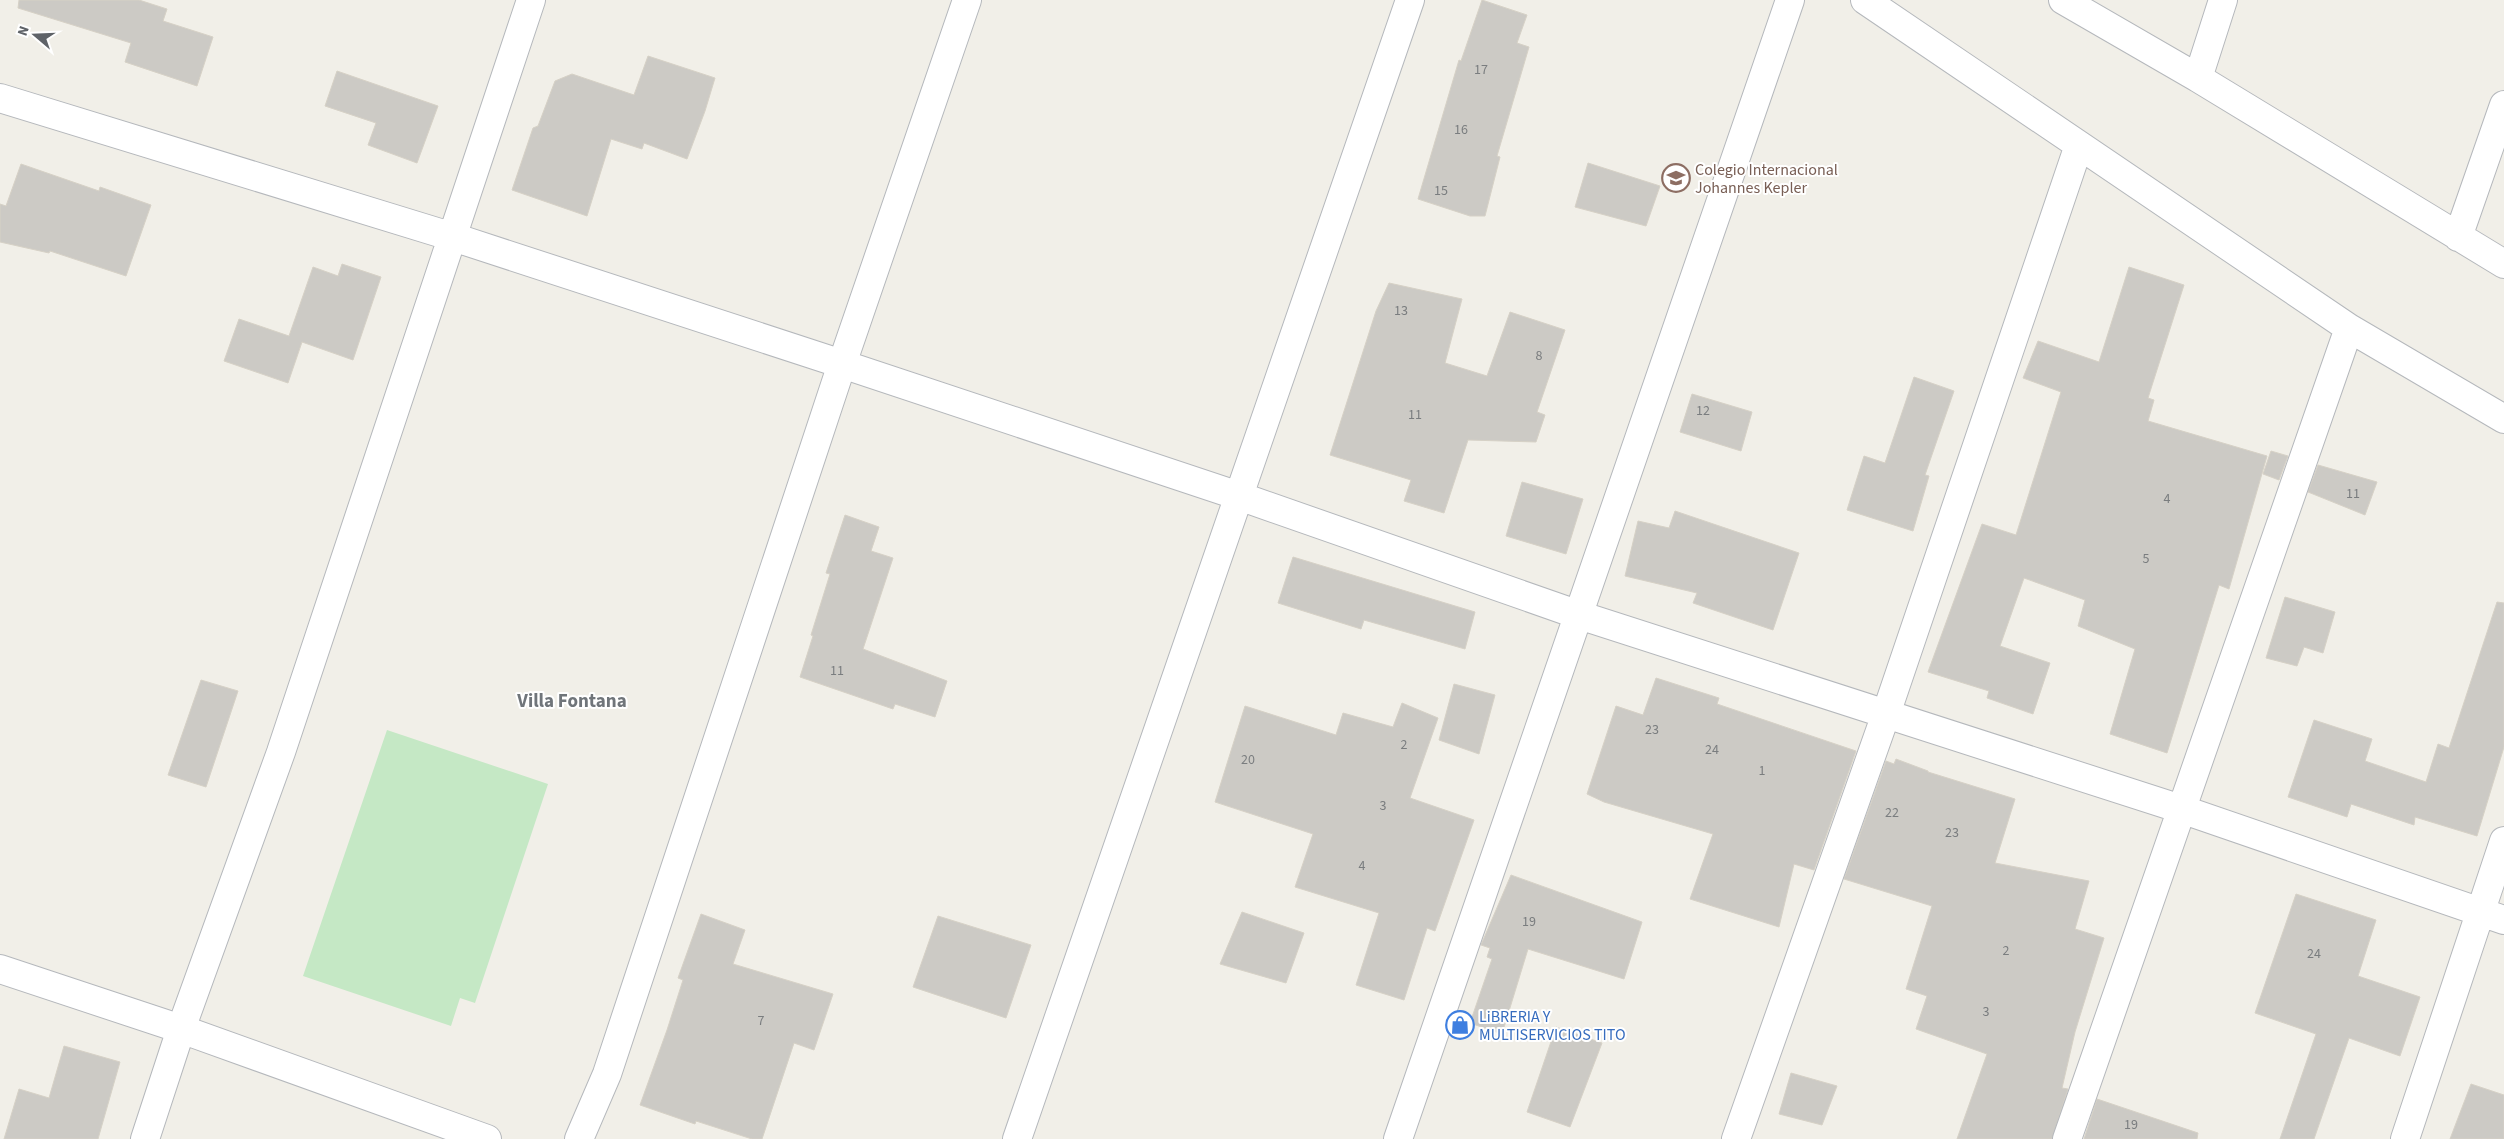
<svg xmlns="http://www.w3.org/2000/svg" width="2504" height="1139" font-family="'Source Sans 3',sans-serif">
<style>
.green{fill:#c5e8c5}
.building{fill:#cccac5;stroke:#d6d1c6}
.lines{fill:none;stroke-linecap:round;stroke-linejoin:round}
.minor-casing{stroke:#b5b8bc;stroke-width:30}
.minor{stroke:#fff;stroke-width:28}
.labels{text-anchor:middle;stroke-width:4;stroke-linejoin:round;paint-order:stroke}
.number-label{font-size:14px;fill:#7a7d7f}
.education-label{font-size:16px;fill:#785e54;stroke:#fff;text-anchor:start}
.shop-label{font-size:16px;fill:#366cbe;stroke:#fff;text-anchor:start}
.quarter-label{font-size:19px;font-weight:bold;fill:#70757a;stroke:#fff}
</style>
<rect width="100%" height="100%" fill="#f1efe8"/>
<path class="green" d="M 387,730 L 548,784 L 475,1003 L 460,998 L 451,1026 L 303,976 Z"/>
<path class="building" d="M 19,0 L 139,0 L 167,9 L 163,21 L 213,37 L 197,86 L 125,62 L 131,43 L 18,8 Z
M 1482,0 L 1527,15 L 1517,43 L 1529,47 L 1497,156 L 1500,157 L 1485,216 L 1470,216 L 1418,199 L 1459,60 L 1461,61 Z
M 648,56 L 715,78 L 705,111 L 687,159 L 644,143 L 642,149 L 611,139 L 587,216 L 512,190 L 533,128 L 538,126 L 555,81 L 572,74 L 634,95 Z
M 337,71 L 438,106 L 417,163 L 368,145 L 376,123 L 325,106 Z
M 1588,163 L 1660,186 L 1646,226 L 1575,207 Z
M 21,164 L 99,191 L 100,187 L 151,205 L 126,276 L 50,251 L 49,253 L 0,242 L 0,204 L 6,206 Z
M 342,264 L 381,277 L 353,360 L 302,342 L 288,383 L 224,361 L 239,319 L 289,336 L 313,267 L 338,276 Z
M 2129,267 L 2184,285 L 2148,398 L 2154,400 L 2148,421 L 2267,456 L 2229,589 L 2219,585 L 2167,753 L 2110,734 L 2135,649 L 2078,626 L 2085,600 L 2024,578 L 2000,646 L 2050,663 L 2033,714 L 1987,698 L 1989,691 L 1928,672 L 1982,524 L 2016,535 L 2061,392 L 2023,378 L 2038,341 L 2099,362 Z
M 1389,283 L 1462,299 L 1445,363 L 1487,376 L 1510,312 L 1565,330 L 1537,412 L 1545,415 L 1536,442 L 1468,440 L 1444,513 L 1404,501 L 1411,480 L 1330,455 L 1376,311 Z
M 1914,377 L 1954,391 L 1925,475 L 1929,476 L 1913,531 L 1847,510 L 1864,456 L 1885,463 Z
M 1692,394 L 1752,412 L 1741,451 L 1680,432 Z
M 2271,451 L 2288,456 L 2279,480 L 2263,474 Z
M 2318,465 L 2377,482 L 2365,515 L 2308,492 Z
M 1522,482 L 1583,499 L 1566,554 L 1506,536 Z
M 1675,511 L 1799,553 L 1773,630 L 1693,603 L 1697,593 L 1625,576 L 1638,521 L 1669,528 Z
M 845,515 L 879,527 L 871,551 L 893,558 L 863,649 L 947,681 L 935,717 L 895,704 L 893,709 L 800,677 L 813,636 L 811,635 L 830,574 L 826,573 Z
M 1293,557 L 1475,612 L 1465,649 L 1364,620 L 1361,629 L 1278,603 Z
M 2285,597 L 2335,612 L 2323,653 L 2304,647 L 2297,666 L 2266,658 Z
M 2497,602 L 2504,603 L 2504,747 L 2477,836 L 2415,817 L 2414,825 L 2351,804 L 2347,817 L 2288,797 L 2314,720 L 2372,739 L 2365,761 L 2426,782 L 2438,744 L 2449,748 Z
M 1656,678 L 1719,698 L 1717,704 L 1856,751 L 1814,870 L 1794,864 L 1779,927 L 1690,899 L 1713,834 L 1604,802 L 1587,794 L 1616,706 L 1643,715 Z
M 201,680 L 238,691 L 206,787 L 168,775 Z
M 1454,684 L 1495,695 L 1479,754 L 1439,740 Z
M 1402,703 L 1438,718 L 1410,798 L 1474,820 L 1435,931 L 1427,928 L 1404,1000 L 1356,985 L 1379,913 L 1295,887 L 1313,834 L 1215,802 L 1245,706 L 1336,735 L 1343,713 L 1393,727 Z
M 1896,759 L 1928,771 L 1928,772 L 2015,799 L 1995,863 L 2089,881 L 2075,929 L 2104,938 L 2075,1032 L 2062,1088 L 2068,1089 L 2052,1139 L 1957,1139 L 1987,1054 L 1916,1029 L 1927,996 L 1906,989 L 1932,906 L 1844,879 L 1886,761 L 1894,764 Z
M 1511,875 L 1642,922 L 1624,979 L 1528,949 L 1502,1034 L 1470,1023 L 1492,959 L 1487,957 L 1490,948 L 1481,945 Z
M 2296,894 L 2376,920 L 2358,976 L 2420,997 L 2400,1056 L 2349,1038 L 2314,1139 L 2280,1139 L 2316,1034 L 2255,1013 Z
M 1242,912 L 1304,933 L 1286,983 L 1220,964 Z
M 701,914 L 745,930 L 733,964 L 833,994 L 814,1050 L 794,1043 L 762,1139 L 752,1139 L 696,1121 L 695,1124 L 640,1105 L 667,1030 L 683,980 L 678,978 Z
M 938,916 L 1031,945 L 1006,1018 L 913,987 Z
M 1556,1027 L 1602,1043 L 1570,1127 L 1527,1112 Z
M 64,1046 L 120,1062 L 98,1139 L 4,1139 L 19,1089 L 49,1098 Z
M 1791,1073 L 1837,1086 L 1822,1125 L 1779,1114 Z
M 2471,1084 L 2504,1095 L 2504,1139 L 2450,1139 Z
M 2097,1099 L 2198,1133 L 2197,1139 L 2084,1139 Z"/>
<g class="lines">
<defs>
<path id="minor" d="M 1865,0 L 2349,328 L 2504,419
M 2063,0 L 2198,78 L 2504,264
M 2198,78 L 2223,0
M 0,98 L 453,237 L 842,364 L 1239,496 L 1579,615 L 2181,809 L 2504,920
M 2458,237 L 2504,105
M 0,969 L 181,1029 L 487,1139
M 145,1139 L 181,1029 L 281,752 L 531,0
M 579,1139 L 607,1074 L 842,364 L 967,0
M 1017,1139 L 1410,0
M 1398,1139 L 1790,0
M 1736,1139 L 1886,714 L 2079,145
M 2067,1139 L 2349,328
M 2405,1139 L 2504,841"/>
</defs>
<use href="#minor" class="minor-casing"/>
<use href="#minor" class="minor"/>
</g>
<defs>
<symbol id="school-ring" viewBox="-11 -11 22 22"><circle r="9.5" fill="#fff" stroke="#8d6e63" stroke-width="1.5"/><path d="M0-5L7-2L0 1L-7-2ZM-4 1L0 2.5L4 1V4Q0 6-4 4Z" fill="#8d6e63"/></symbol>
<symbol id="shop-ring" viewBox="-11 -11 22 22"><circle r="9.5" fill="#fff" stroke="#3f7fe0" stroke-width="1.5"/><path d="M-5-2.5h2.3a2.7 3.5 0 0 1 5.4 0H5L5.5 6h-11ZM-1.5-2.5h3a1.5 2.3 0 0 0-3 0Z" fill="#3f7fe0"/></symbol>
</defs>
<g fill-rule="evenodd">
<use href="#school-ring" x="1660" y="162" width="32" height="32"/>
<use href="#shop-ring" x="1444" y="1009" width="32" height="32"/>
</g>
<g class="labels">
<g class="number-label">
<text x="1481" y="74">17</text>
<text x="1461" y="134">16</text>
<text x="1441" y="195">15</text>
<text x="1401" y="315">13</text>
<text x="1539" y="360">8</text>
<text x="1703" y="415">12</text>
<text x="1415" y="419">11</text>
<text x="2353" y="498">11</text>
<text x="2167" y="503">4</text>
<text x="2146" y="563">5</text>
<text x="837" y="675">11</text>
<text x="1652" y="734">23</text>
<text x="1404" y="749">2</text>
<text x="1712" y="754">24</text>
<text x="1248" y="764">20</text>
<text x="1762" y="775">1</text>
<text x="1383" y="810">3</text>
<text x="1892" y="817">22</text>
<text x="1952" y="837">23</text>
<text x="1362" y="870">4</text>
<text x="1529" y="926">19</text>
<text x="2006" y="955">2</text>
<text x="2314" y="958">24</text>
<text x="1986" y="1016">3</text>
<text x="761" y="1025">7</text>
<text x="2131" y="1129">19</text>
</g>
<g class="education-label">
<text x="1695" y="175">Colegio Internacional<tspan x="1695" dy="18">Johannes Kepler</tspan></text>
</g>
<g class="shop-label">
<text x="1479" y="1022">LiBRERIA Y<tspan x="1479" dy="18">MULTISERVICIOS TITO</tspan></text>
</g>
<g class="quarter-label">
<text x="572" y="707">Villa Fontana</text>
</g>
</g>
<g transform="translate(35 35) rotate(289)" stroke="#ffffff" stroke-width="4" paint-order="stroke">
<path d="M0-4L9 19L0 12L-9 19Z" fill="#5f6368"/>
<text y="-8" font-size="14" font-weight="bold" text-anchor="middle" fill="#5f6368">N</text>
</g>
</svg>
